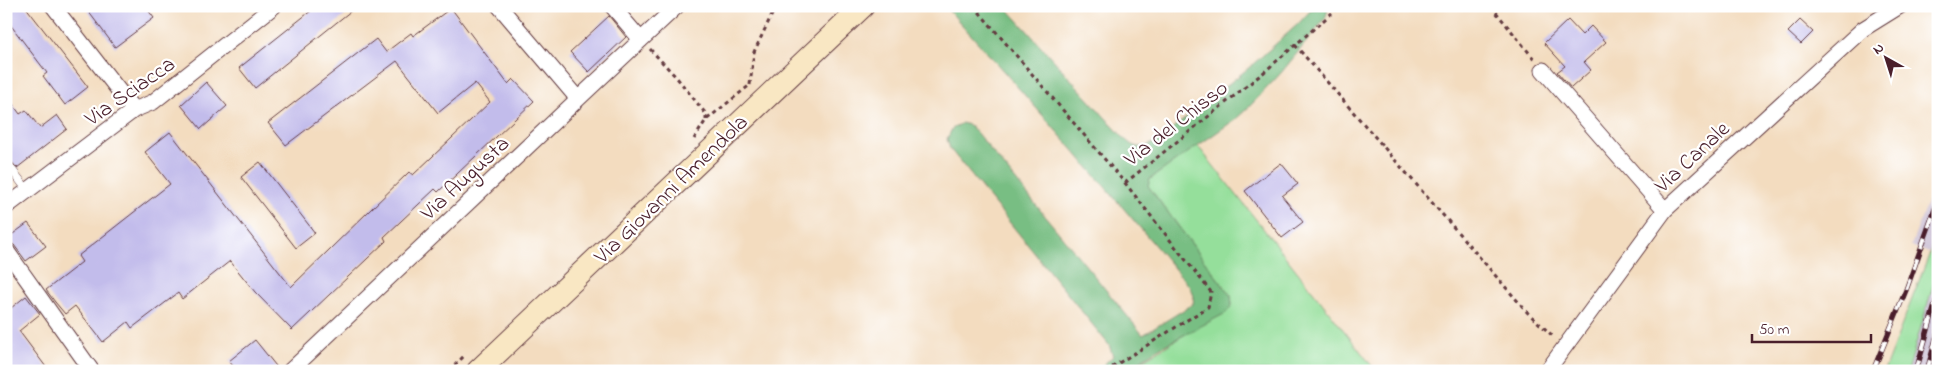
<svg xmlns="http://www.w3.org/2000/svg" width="1944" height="377" font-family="'Indie Flower',sans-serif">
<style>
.industrial{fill:#cbbfd4}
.green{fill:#95df9b;stroke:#707f63}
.forest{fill:#78be83;stroke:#616e57}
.building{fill:#c2bceb}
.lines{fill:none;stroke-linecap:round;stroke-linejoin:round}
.service-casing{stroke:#633b41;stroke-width:9}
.minor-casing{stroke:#633b41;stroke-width:17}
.secondary-casing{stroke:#633b41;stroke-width:24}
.path{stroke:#633b41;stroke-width:3;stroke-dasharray:4 4;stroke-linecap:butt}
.service{stroke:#fff;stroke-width:8}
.minor{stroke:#fff;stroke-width:15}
.secondary{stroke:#f9e7c3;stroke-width:22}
.rail-casing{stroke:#4a1f2b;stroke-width:5.5}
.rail{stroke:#fff;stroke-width:4;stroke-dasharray:11;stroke-linecap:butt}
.labels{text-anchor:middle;stroke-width:4.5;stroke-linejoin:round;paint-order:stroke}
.street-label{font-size:22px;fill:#4a1f2b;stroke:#fff}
</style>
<rect width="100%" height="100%" fill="#fff"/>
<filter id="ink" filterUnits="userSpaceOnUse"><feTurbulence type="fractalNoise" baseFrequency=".02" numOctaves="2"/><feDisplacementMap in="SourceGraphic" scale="10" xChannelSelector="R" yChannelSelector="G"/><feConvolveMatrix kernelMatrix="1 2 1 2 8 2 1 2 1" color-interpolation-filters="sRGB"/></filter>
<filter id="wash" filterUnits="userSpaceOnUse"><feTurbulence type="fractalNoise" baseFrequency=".0096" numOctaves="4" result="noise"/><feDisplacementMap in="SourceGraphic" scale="20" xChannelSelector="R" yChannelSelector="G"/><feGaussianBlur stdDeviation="1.12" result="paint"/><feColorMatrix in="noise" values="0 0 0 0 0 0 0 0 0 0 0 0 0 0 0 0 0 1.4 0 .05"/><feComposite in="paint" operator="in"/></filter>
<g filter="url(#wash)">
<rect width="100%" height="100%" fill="#f3dcbf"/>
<path class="industrial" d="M 1938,173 L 1938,232 L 1929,253 L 1911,246 Z
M 1938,269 L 1938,371 L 1908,371 Z"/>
<path class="green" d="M 1197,145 L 1376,371 L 1126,371 L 1232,305 L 1231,296 L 1148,186 L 1150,179 Z
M 1938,232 L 1938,269 L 1908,371 L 1884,371 Z"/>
<path class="forest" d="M 945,6 L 1005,6 L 1121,135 C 1134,149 1139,150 1156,142 L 1251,66 L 1298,24 L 1311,10 L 1323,6 L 1328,10 L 1325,19 L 1281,73 L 1251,105 L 1236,119 L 1150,179 L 1148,186 L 1231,296 L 1232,305 L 1226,313 L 1161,347 L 1125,371 L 1097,371 L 1113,356 L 1109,345 L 950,149 L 947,139 L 952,129 L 962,123 L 971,126 L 1143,335 L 1193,304 L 1194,296 L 1189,286 C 1110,191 1028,98 945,6 Z"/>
<g id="blocks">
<path class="building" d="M 6,6 L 25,6 L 88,87 L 65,105 L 43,76 L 47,73 L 6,19 Z
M 95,6 L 145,6 L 154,18 L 115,47 L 88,11 Z
M 317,6 L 357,6 L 255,88 L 239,68 Z
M 451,8 L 508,84 L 513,79 L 534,101 L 438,192 L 435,189 L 384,237 L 386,241 L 292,330 L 255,292 L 230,261 L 182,299 L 178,293 L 132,328 L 128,322 L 103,342 L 75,306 L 65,314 L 55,302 L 46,290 L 82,262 L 78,256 L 170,184 L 145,152 L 170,132 L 291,287 L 409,172 L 413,175 L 490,102 L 475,83 L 438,113 L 397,61 L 286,145 L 268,123 L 376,39 L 386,52 L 411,33 L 413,36 Z
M 609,16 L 626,37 L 589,72 L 570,52 Z
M 1568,20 L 1582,35 L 1591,26 L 1606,42 L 1584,62 L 1591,70 L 1571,88 L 1557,72 L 1565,66 L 1544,43 Z
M 1800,20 L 1813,32 L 1801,44 L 1788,32 Z
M 206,82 L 227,106 L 201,129 L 181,105 Z
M 6,95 L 20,114 L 26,110 L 40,128 L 57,115 L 67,129 L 17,168 L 6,156 Z
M 260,162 L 315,233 L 296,248 L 241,177 Z
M 1281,163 L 1298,184 L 1282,196 L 1303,222 L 1282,238 L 1245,191 Z
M 28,223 L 46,246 L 26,261 L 14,245 L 6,239 Z
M 26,296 L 40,314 L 19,331 L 49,371 L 6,371 L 6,312 Z
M 255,340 L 280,371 L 237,371 L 229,361 Z"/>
</g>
</g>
<g filter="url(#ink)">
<use href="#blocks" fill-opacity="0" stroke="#633b41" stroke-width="1"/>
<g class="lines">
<defs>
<path id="service" d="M 6,162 L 28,191"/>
<path id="minor" d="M 53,6 L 134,110
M 612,6 L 641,40
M 1543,70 L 1665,210
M 578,99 L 677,6
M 6,207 L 134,110 L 153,102 L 274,6
M 6,250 L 92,371
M 290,371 L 578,99 L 499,6
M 1547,371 L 1665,210 L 1863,29 L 1900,6"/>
<path id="secondary" d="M 478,371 L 863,6"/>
</defs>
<use href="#service" class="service-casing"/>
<use href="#minor" class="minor-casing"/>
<use href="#secondary" class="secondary-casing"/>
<path class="path" d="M 974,6 L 1125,183 L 1211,292 L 1208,307 L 1106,371
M 1491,6 L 1535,60
M 1295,45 L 1528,313 L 1555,338
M 650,49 L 677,78 L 706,114 L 706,120
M 750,85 L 754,52 L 776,6
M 694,139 L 706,120 L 750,85
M 1125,183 L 1263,73 L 1340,6
M 449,371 L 464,356"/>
<use href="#service" class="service"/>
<use href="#minor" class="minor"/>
<use href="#secondary" class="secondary"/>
<defs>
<path id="rail" d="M 1873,371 L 1906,290 L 1938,201
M 1916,371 L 1938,295
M 1927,371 L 1938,332
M 1935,371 L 1938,361"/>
</defs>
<use href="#rail" class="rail-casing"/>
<use href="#rail" class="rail"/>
</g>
</g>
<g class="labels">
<g class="street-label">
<text transform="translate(129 90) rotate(-35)" y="8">Via Sciacca</text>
<text transform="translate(1175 122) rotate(-38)" y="8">Via del Chisso</text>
<text transform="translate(1691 156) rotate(-43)" y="8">Via Canale</text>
<text transform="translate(464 177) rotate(-43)" y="8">Via Augusta</text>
<text transform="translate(670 188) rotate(-44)" y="8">Via Giovanni Amendola</text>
</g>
</g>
<rect width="1944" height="377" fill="none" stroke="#fff" stroke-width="25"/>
<g transform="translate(1886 58) rotate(321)" stroke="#ffffff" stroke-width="4" paint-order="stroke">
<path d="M0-4L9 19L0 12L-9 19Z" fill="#4a1f2b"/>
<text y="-8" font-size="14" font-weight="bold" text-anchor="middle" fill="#4a1f2b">N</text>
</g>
<path d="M1752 334v8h119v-8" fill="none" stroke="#4a1f2b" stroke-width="2.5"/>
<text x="1759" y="334" font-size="15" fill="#4a1f2b" stroke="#ffffff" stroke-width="4" paint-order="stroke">50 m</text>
</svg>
